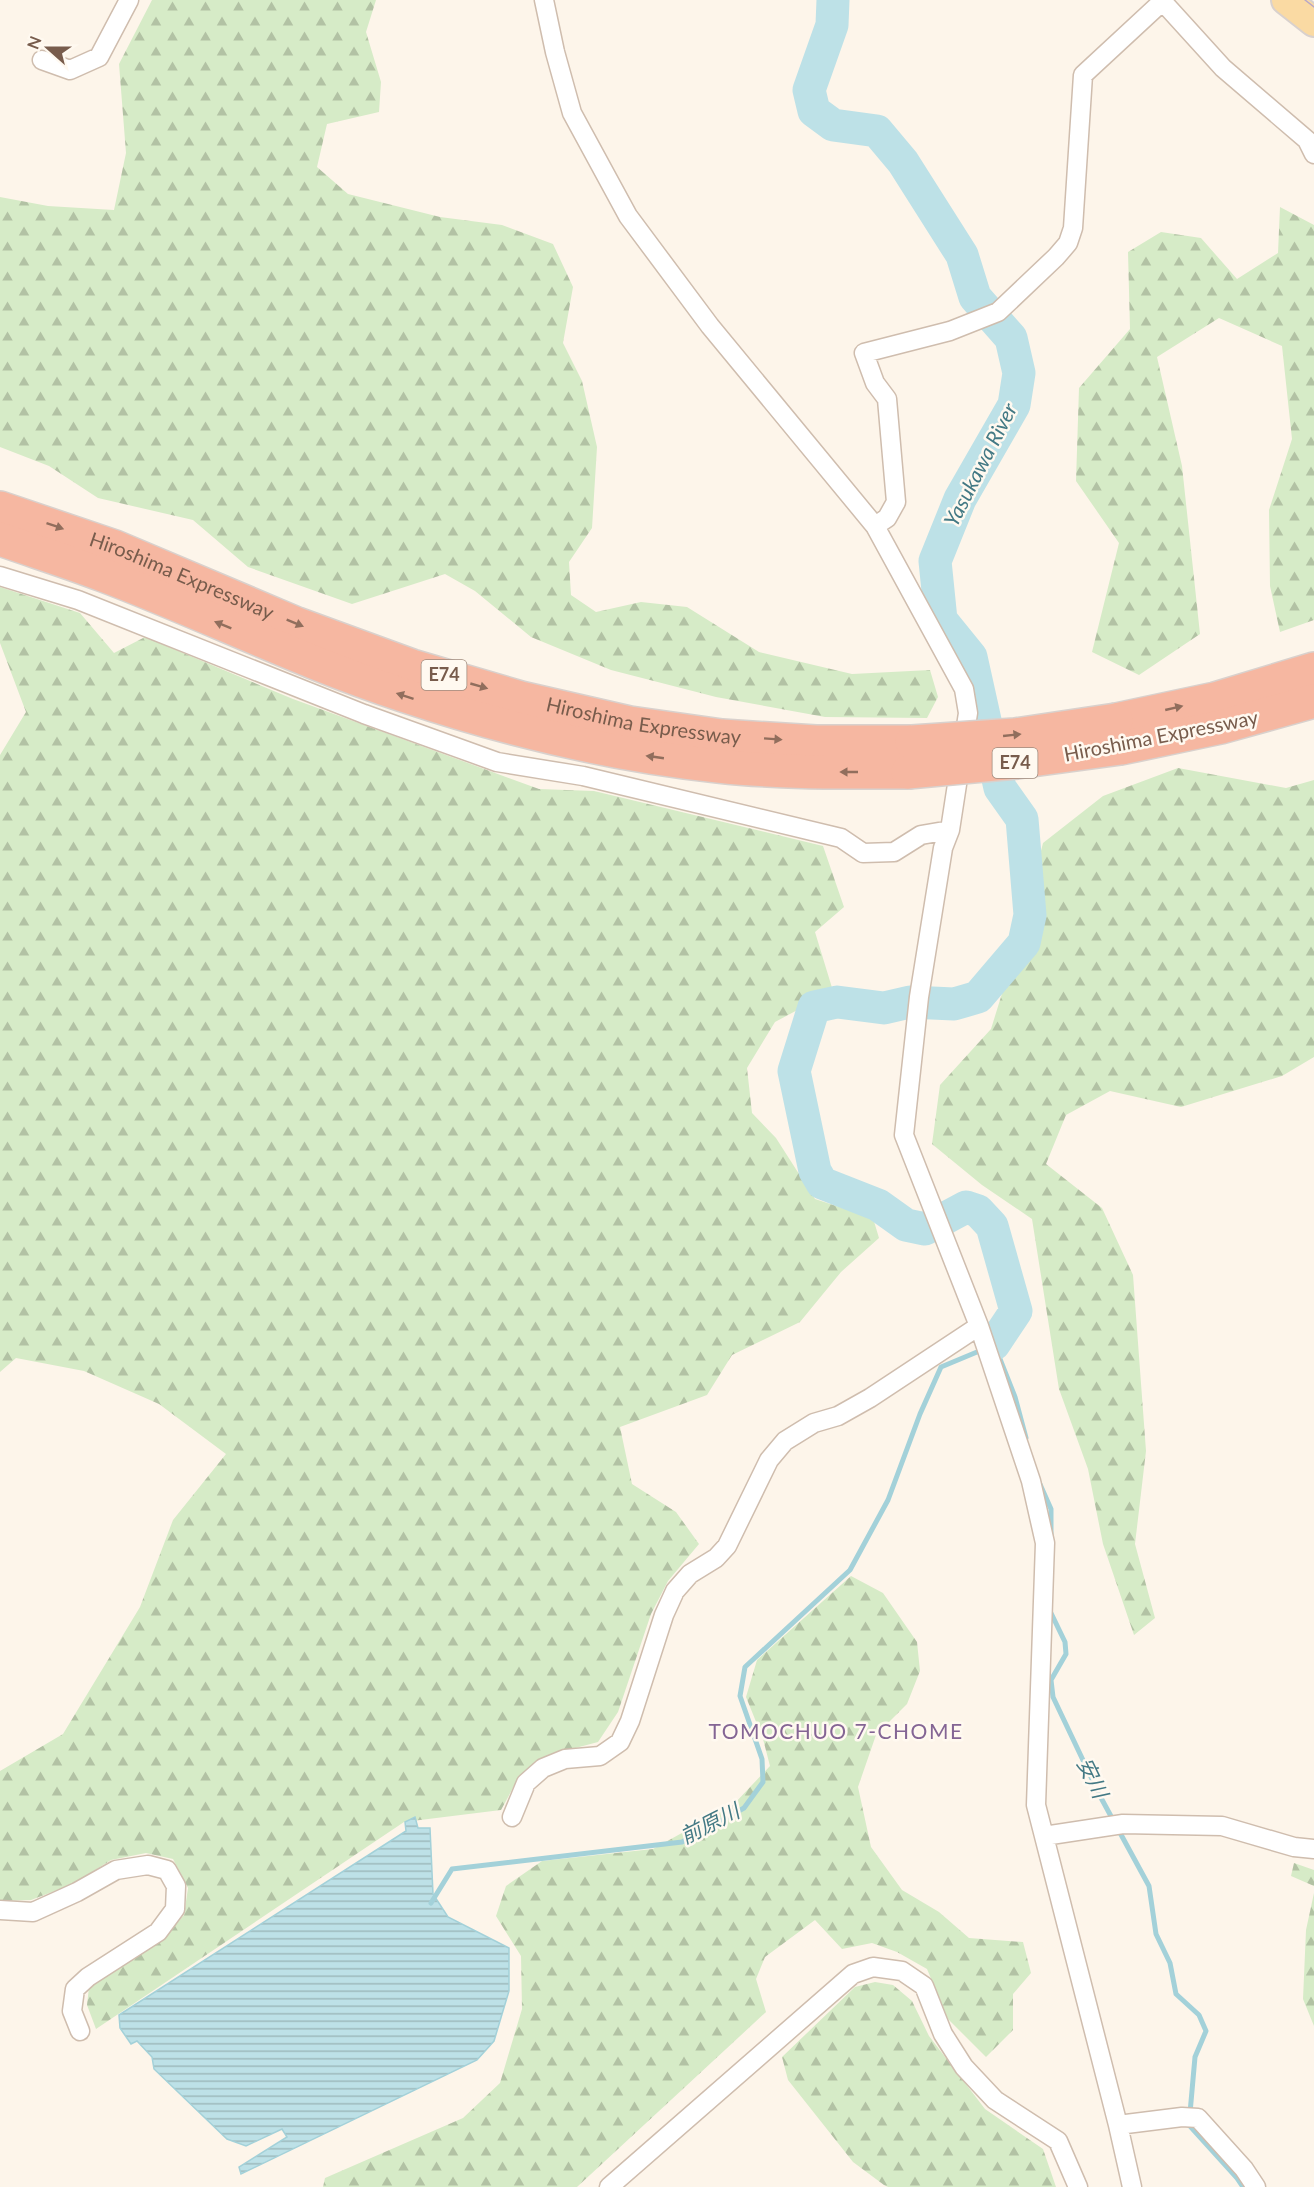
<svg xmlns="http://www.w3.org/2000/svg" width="1314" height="2187" font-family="Lato,'Noto Sans JP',sans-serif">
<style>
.forest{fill:url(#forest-firs)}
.water{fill:url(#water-rules);stroke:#a3d1d9;stroke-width:1.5}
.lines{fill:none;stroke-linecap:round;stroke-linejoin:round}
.stream{stroke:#a3d1d9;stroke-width:5}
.river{stroke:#bde1e7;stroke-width:33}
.minor-casing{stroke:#cfbdae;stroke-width:21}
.primary-casing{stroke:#d9d1cd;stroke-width:32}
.motorway-casing{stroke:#d9d1cd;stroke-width:36}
.minor{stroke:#fff;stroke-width:18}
.primary{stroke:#fadaa3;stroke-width:28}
.motorway{stroke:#f6b7a1;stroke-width:33}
.tram{stroke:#b8a7c8;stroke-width:1.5}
.motorway-bridge-casing{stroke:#d9d1cd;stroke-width:36;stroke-linecap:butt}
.motorway-bridge{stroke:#f6b7a1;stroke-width:33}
.oneway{fill:#916e5d}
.labels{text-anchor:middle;stroke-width:5;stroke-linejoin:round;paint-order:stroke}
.shield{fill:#fff9f0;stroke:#a08b7d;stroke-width:1.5}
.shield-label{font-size:18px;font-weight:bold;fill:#785c4c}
.street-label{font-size:20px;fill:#785c4c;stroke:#fff9f0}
.water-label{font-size:21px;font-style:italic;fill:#437984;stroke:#fff9f0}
.neighbourhood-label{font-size:21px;letter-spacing:1.5px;fill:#846594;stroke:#fff9f0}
</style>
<defs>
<pattern id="forest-firs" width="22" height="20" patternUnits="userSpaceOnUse" patternTransform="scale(1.5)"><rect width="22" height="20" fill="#d6ebc7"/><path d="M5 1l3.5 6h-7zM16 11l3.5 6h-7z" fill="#b2c2a4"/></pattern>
<pattern id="water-rules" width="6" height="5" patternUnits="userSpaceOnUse" patternTransform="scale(1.5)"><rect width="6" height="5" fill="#bde1e7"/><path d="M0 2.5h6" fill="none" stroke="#9ebabd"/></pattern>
</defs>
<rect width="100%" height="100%" fill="#fdf5ea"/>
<path class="forest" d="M 152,0 L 376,0 L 366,32 L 381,82 L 379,112 L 327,124 L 317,167 L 348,194 L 440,217 L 502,225 L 553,244 L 573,287 L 563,343 L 582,381 L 597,447 L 592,528 L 569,562 L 571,595 L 596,612 L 641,602 L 687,607 L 759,652 L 852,674 L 930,670 L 938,697 L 927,718 L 825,717 L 716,697 L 611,670 L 531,637 L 475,591 L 445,574 L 352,604 L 248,567 L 193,520 L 98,498 L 49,466 L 0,447 L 0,197 L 48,206 L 114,210 L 126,153 L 119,64 Z
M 1280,207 L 1314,225 L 1314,620 L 1280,632 L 1270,586 L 1269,510 L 1292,439 L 1282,346 L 1219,318 L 1157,357 L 1182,466 L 1200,634 L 1139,675 L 1092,652 L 1119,543 L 1076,481 L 1079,388 L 1130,329 L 1128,252 L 1161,232 L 1201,238 L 1237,279 L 1278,253 Z
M 0,587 L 80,613 L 114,653 L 145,637 L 293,699 L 539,789 L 594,791 L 823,846 L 844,907 L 815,932 L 833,991 L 775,1022 L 747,1068 L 752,1113 L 776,1138 L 815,1199 L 873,1218 L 879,1238 L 841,1272 L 800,1322 L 732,1355 L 707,1395 L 620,1427 L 632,1484 L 676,1512 L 699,1544 L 668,1581 L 651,1614 L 618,1712 L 598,1742 L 553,1754 L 520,1775 L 501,1810 L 404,1822 L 96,2029 L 87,2005 L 89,1987 L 164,1938 L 184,1915 L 188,1888 L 173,1859 L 146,1853 L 111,1860 L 73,1884 L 31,1900 L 0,1901 L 0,1771 L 63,1734 L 140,1607 L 173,1520 L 226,1454 L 159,1404 L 84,1371 L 16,1358 L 0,1372 L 0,755 L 26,712 L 0,643 Z
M 1178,768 L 1286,788 L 1314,780 L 1314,1057 L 1282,1076 L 1181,1107 L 1110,1091 L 1066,1115 L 1046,1164 L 1102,1208 L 1133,1275 L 1146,1451 L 1135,1544 L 1155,1618 L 1134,1635 L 1103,1544 L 1088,1469 L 1059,1389 L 1032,1219 L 982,1185 L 932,1144 L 940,1085 L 991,1029 L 1018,942 L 1043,843 L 1103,796 Z
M 851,1576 L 883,1593 L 917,1642 L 920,1671 L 907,1704 L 876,1735 L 858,1787 L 871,1847 L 902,1890 L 939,1912 L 969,1938 L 1023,1942 L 1031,1973 L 1013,1994 L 1013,2030 L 986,2057 L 948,2019 L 927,1969 L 897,1952 L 872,1943 L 842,1949 L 815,1920 L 765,1957 L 756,1979 L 766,2012 L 577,2187 L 323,2187 L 325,2178 L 463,2118 L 500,2083 L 522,2009 L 521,1956 L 496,1916 L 506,1886 L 542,1861 L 653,1849 L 734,1804 L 770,1766 L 763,1739 L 746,1697 L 757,1660 Z
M 1294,1863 L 1314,1870 L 1314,1886 L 1291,1876 Z
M 1314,1893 L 1314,2026 L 1303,1999 L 1306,1930 Z
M 875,1982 L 893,1985 L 912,2001 L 929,2036 L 985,2109 L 1043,2149 L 1056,2187 L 888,2187 L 884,2185 L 853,2162 L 788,2080 L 782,2057 L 855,1987 Z"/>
<path class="water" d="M 415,1817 L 418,1828 L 430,1828 L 433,1894 L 448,1917 L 509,1948 L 509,1991 L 494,2041 L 477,2060 L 241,2174 L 239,2167 L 287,2137 L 282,2129 L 246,2146 L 227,2139 L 154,2069 L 152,2057 L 137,2041 L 131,2044 L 120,2028 L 119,2015 L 406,1831 L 405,1822 Z"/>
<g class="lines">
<path class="stream" d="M 993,1345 L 994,1344 L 1015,1397 L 1026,1438
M 1039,1482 L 1051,1509 L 1051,1536
M 1050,1611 L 1065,1642 L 1066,1654 L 1051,1680 L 1053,1697 L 1100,1796 L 1149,1886 L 1156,1934 L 1170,1963 L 1176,1994 L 1199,2015 L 1206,2031 L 1195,2057 L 1190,2113
M 431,1903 L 452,1869 L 682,1842 L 744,1808 L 763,1782 L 762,1759 L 740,1696 L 745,1667 L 850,1570 L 888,1500 L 920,1414 L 941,1367 L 977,1352
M 1189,2122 L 1189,2125 L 1237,2178 L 1243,2187"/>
<path class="river" d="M 833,0 L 832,25 L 809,90 L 814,111 L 833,125 L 877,131 L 903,162 L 962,255 L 975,297 L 1011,338 L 1019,373 L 1014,405 L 960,499 L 935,561 L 941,620 L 971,657 L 1000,788 L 1022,819 L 1030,915 L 1024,943 L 978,997 L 954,1004 L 910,1002 L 884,1008 L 837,1002 L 814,1007 L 794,1071 L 815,1171 L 822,1183 L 878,1205 L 906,1225 L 925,1229 L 966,1207 L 978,1211 L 992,1226 L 1016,1311 L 994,1344"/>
<defs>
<path id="minor" d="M 544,0 L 555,52 L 572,113 L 628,216 L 710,326 L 875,526 L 964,689 L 968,713 L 950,830 L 943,848 L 919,997 L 904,1135 L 979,1326 L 1031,1481 L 1045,1543 L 1036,1805 L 1118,2125 L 1132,2187
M 1163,2 L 1223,68 L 1307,140 L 1314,154
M 42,60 L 70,70 L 99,57 L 129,0
M 875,526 L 887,518 L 896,502 L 887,399 L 875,383 L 864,353 L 950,331 L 998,312 L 1056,257 L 1068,243 L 1073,228 L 1083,75 L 1164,0
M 0,576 L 78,600 L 364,714 L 497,762 L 583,776 L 841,838 L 863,853 L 894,852 L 921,835 L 950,830
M 512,1817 L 526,1783 L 543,1768 L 565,1759 L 600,1756 L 620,1742 L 630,1721 L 664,1615 L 675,1591 L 690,1574 L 716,1558 L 727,1546 L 769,1460 L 785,1441 L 814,1423 L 838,1416 L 870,1398 L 979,1326
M 1044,1836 L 1123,1824 L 1222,1826 L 1294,1847 L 1314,1849
M 0,1910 L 33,1912 L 77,1892 L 116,1870 L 148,1865 L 167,1870 L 176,1886 L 175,1909 L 158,1932 L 88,1977 L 75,1989 L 72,2011 L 80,2031
M 1118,2125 L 1182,2117 L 1198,2118 L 1244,2169 L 1256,2187
M 609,2187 L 853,1974 L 873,1967 L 902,1971 L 924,1986 L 943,2034 L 964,2067 L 995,2100 L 1058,2141 L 1078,2187"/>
<path id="primary" d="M 1286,0 L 1314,22"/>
<g id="motorway">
<path id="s1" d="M 0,508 L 115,547 L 297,624 L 412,666 L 521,698 L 630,723 L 722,736 L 816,742 L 912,742"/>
<path d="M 0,539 C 34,551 69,562 103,575 C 204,613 301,662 403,695 C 505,729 611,755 718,766 C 781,773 845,772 908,772"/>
<path d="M 1116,720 L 1215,699 L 1314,669"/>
<path d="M 1121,748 L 1221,727 L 1314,701"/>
</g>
</defs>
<use href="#minor" class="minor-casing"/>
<use href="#primary" class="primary-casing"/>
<use href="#motorway" class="motorway-casing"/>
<use href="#minor" class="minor"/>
<use href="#primary" class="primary"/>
<use href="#motorway" class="motorway"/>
<path class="tram" d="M 1305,0 L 1314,7"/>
<defs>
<path id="motorway-bridge" d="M 912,742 L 1015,735 L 1116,720
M 908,772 L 1017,762 L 1121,748"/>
</defs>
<use href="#motorway-bridge" class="motorway-bridge-casing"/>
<use href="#motorway-bridge" class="motorway-bridge"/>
</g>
<defs><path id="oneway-solid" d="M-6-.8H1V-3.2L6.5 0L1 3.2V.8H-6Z" transform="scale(1.5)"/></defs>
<g class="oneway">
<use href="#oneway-solid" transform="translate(55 526) rotate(19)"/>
<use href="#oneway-solid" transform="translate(295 623) rotate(22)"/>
<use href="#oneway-solid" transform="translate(223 625) rotate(-158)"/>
<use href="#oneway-solid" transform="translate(479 686) rotate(16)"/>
<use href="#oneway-solid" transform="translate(405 696) rotate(-162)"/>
<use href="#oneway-solid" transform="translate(1174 708) rotate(-13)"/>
<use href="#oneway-solid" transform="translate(1012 735) rotate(-6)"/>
<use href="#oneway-solid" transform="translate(773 739) rotate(4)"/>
<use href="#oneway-solid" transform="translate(655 757) rotate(-172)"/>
<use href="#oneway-solid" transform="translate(849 772) rotate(180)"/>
</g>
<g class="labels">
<g class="shield">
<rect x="421.5" y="660" width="45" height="30" rx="4.5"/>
<rect x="992.5" y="748" width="45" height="30" rx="4.5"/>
</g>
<g class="shield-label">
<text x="444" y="681">E74</text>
<text x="1015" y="769">E74</text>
</g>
<g class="street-label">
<text dy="7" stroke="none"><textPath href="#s1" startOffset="194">Hiroshima Expressway</textPath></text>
<text dy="7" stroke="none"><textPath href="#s1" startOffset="680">Hiroshima Expressway</textPath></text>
<text transform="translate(1161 736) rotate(-11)" y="7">Hiroshima Expressway</text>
</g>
<g class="water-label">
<text transform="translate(981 465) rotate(-63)" y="7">Yasukawa River</text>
<text transform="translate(1092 1778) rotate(64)" y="7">安川</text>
<text transform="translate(710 1824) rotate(-27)" y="7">前原川</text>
</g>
<g class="neighbourhood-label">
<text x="836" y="1739">TOMOCHUO 7-CHOME</text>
</g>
</g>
<g transform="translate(48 48) rotate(291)" stroke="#fff9f0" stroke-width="4.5" paint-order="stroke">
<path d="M0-4.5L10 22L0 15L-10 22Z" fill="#785c4c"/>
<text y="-9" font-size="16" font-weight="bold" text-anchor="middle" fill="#785c4c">N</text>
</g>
</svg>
